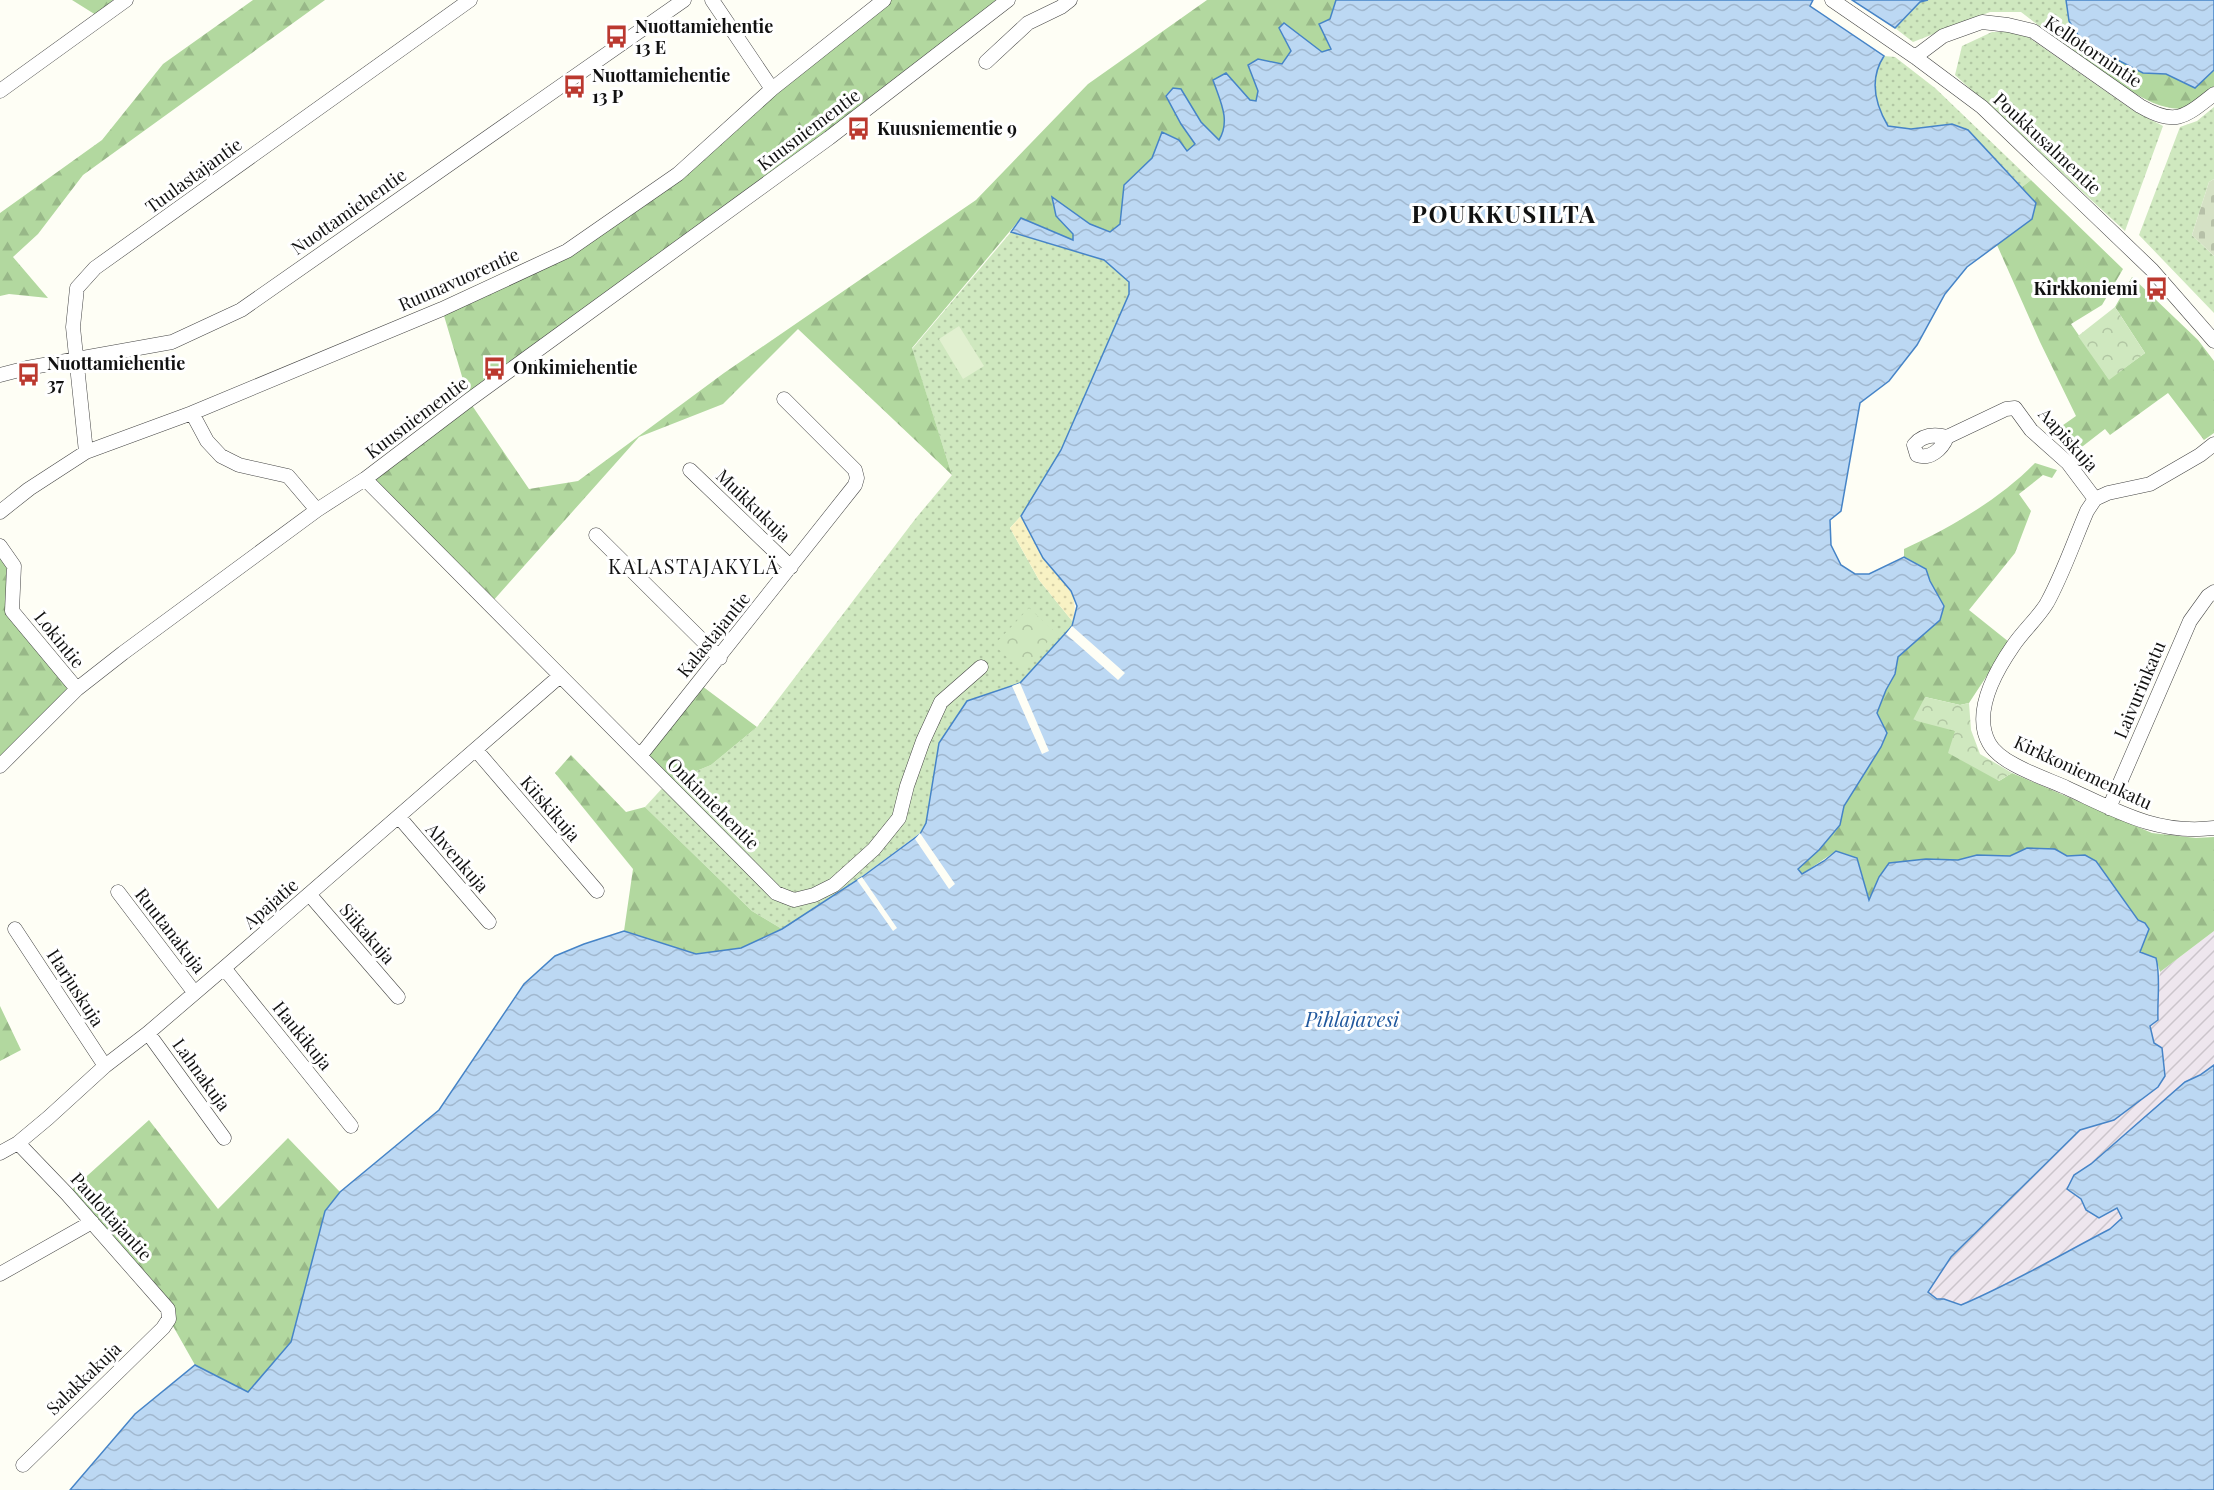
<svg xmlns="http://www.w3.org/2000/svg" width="2214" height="1490" font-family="'Playfair Display',serif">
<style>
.industrial{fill:url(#industrial-furrows)}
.grass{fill:url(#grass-dots)}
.forest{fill:url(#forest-firs)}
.sand{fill:url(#sand-dots)}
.cemetery{fill:url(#cemetery-stones)}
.park{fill:url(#park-crowns)}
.pitch{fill:#e1f0d0}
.water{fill:url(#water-waves);stroke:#4684c7;stroke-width:1.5}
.pier{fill:#fefef5}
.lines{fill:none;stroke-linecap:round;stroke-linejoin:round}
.minor-casing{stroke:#444;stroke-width:15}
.minor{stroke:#fff;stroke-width:14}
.labels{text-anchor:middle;stroke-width:6;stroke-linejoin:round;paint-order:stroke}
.poi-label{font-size:18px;font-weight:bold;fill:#111;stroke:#fff;text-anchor:start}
.street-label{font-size:18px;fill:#111;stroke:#fff}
.neighbourhood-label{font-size:20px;letter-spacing:1.5px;fill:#111;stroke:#fff}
.water-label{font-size:20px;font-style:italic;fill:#1f579d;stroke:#fff}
.district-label{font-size:24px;font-weight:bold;letter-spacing:1.5px;fill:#111;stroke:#fff}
</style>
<defs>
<pattern id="industrial-furrows" width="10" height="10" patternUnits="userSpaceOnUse" patternTransform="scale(1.5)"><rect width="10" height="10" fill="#eee6ee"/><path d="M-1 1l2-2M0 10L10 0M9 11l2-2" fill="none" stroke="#cbc4cb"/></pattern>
<pattern id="grass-dots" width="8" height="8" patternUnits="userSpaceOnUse" patternTransform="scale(1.5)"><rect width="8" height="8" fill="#cfe8bf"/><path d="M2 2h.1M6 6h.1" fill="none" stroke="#b1c6a3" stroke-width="1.8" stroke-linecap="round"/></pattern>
<pattern id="forest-firs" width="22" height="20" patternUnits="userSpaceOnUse" patternTransform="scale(1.5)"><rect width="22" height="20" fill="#b2d89f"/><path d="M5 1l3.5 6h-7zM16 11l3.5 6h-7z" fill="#98b888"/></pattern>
<pattern id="sand-dots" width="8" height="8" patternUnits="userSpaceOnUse" patternTransform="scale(1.5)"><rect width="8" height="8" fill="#f8f2c4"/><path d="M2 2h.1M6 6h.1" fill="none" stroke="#d4cea7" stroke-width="1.8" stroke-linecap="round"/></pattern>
<pattern id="cemetery-stones" width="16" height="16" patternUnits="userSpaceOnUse" patternTransform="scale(1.5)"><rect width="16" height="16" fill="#d5e1c5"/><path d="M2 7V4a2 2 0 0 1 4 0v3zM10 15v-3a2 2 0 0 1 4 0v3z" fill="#b6c0a8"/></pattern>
<pattern id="park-crowns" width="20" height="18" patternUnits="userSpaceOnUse" patternTransform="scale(1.5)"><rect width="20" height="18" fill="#cfe8bf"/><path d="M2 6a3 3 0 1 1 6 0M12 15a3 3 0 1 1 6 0" fill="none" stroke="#b1c6a3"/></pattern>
<pattern id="water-waves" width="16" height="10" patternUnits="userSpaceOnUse" patternTransform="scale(1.5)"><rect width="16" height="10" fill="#bcd8f3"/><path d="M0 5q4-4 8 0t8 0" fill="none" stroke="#a1b8cf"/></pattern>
</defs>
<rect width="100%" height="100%" fill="#fefef5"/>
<path class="industrial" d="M 2214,931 L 2214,1065 L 2200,1075 L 2185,1082 L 2091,1164 L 2074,1175 L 2067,1189 L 2081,1199 L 2086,1210 L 2099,1217 L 2117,1208 L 2122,1218 L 2110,1229 L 2021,1276 L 2004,1287 L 1961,1305 L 1944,1299 L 1937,1299 L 1928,1292 L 1951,1257 L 2080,1130 L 2114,1120 L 2154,1043 L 2150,1026 L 2158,1020 L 2157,991 L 2160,972 Z"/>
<path class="grass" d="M 1928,0 L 2066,0 L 2069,21 L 2087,49 L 2080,57 L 2021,12 L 1990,12 L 1913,42 L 1895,28 L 1920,2 Z
M 1992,32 L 2021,32 L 2134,111 L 2163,126 L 2125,231 L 1955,75 L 1962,46 Z
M 1884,56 L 1895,57 L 1935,88 L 2031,180 L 2022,187 L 1968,130 L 1952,124 L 1911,129 L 1888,126 C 1875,104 1869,79 1884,56 Z
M 2214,107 L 2214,179 L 2209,182 L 2192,235 L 2214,256 L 2214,313 L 2139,235 L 2180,127 L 2197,121 Z
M 1011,232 L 1104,260 L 1129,282 L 1129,294 L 1061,450 L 1021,516 L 1010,528 L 1039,580 L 1073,622 L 1072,626 L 1020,683 L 1012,686 L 939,743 L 926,823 L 920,833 L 857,880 L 782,929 L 752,911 L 645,807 L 667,783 L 711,765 L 757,727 L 916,518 L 952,475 L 912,349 Z"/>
<path class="forest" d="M 72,0 L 113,0 L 96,15 Z
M 253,0 L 325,0 L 83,175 L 38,234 L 13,257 L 48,298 L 9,294 L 0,296 L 0,213 L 102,140 L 163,64 Z
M 884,0 L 1008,0 L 469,401 L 529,489 L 578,481 L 724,373 L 976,200 L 1088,84 L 1207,0 L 1336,0 L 1330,19 L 1331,49 L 1322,52 L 1279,28 L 1291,51 L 1282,65 L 1258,59 L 1258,91 L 1256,102 L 1250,100 L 1226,73 C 1226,95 1231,121 1219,140 L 1201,122 L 1181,89 L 1173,88 L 1166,95 L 1181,124 L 1195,144 L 1187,152 L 1162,132 L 1152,158 L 1124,185 L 1120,224 L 1111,232 L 1090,224 L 1052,198 L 1056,216 L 1073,234 L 1073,240 L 1021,218 L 912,348 L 952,475 L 798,329 L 723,404 L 639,437 L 492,602 L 365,479 L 469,400 L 442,309 L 567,251 L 678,174 Z
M 2087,49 L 2104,53 L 2143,73 L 2166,74 L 2195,88 L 2214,70 L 2214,86 C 2207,92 2197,104 2189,107 C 2158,118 2105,73 2080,57 Z
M 2031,180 L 2123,269 L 2102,305 L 2071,324 L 2109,379 L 2145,353 L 2115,307 L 2132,277 L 2198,340 L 2214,361 L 2214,433 L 2204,440 L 2168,393 L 2110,435 L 2105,429 L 2074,453 L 2056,430 L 2076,416 L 2040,342 L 1997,245 L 2032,219 L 2036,203 L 2022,187 Z
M 2035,463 L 2057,470 L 2052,478 L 2043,475 L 2019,494 L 2031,511 L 2015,553 L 1969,610 L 2009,642 L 1969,703 L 1960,705 L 1925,697 L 1999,781 L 2012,773 L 2152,833 L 2196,838 L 2214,837 L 2214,931 L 2160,972 L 2156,958 L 2140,952 L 2149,929 L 2145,923 L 2138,920 L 2096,861 L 2085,855 L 2067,856 L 2055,849 L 2027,848 L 2011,856 L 1977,855 L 1958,860 L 1926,859 L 1879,877 L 1869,901 L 1836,851 L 1802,874 L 1798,869 L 1840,825 L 1844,806 L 1881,747 L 1886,733 L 1877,713 L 1886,690 L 1895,674 L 1898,657 L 1940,620 L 1944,606 L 1930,581 L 1926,569 L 1904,557 L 1904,549 C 1950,528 2000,499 2035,463 Z
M 0,546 L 14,566 L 12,611 L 72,689 L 0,757 Z
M 698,683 L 757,727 L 711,765 L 667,783 L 640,756 Z
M 571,755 L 626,812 L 645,807 L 752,911 L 782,929 L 741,948 L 696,954 L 624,931 L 633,869 L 555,773 Z
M 0,1006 L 21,1050 L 0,1061 Z
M 149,1120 L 218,1209 L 288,1138 L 340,1192 L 325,1211 L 291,1342 L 248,1392 L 195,1365 L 169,1319 L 67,1194 Z"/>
<path class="sand" d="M 1021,516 C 1028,530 1035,545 1043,558 C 1060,583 1081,588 1073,622 L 1039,580 L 1010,528 Z"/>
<path class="cemetery" d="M 2214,179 L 2214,256 L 2192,235 L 2209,182 Z"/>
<path class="park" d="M 2115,307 L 2145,353 L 2109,380 L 2078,336 Z
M 1029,608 L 1056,633 L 1021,670 L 994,645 Z
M 1925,697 L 1960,705 L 1969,703 L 1971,730 L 1980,754 L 2012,773 L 1999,781 L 1948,753 L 1955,731 L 1913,720 Z"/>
<path class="pitch" d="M 959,326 L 984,366 L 963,379 L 939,339 Z"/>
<path class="water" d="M 1336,0 L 1813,0 L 1810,6 L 1884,56 C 1869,79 1875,104 1888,126 L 1911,129 L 1952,124 L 1968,130 L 2036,203 L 2032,219 L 1967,267 L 1945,294 L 1917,345 L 1889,381 L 1860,403 L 1841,511 L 1830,520 L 1831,545 L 1841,565 L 1855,574 L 1869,574 L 1904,557 L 1926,569 L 1930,581 L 1944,606 L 1940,620 L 1898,657 L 1895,674 L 1886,690 L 1877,713 L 1887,733 L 1881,747 L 1844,806 L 1840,825 L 1819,850 L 1798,869 L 1802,874 L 1824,861 L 1836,851 L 1857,858 L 1869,900 L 1879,877 L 1889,863 L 1926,859 L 1958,860 L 1977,855 L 2010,856 L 2027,848 L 2055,849 L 2067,856 L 2085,855 L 2096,861 L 2138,920 L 2145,923 L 2149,929 L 2140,952 L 2156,958 C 2161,977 2157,999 2158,1020 L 2150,1026 L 2154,1043 L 2162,1048 L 2165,1076 L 2158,1087 L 2114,1120 L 2080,1130 L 1951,1257 L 1928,1292 L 1937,1299 L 1944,1299 L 1961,1305 C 2013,1283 2060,1255 2110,1229 L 2122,1218 L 2117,1208 L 2099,1218 L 2086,1210 L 2081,1199 L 2067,1189 L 2074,1175 L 2091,1164 L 2185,1082 L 2200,1075 L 2214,1065 L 2214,1490 L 70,1490 L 135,1414 L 195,1365 L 248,1392 L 291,1342 L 325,1211 L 340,1192 L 439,1110 L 524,984 L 555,956 L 584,944 L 624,931 L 696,954 L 741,948 L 782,929 L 862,877 L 920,834 L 926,823 L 939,743 L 967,701 L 1020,683 L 1072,626 L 1077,606 L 1071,591 L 1043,558 L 1021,516 L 1061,450 L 1129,294 L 1129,282 L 1104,260 L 1011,232 L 1021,218 L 1073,240 L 1073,234 L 1056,216 L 1052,197 L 1090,224 L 1110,232 L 1120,224 L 1124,185 L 1152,158 L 1162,132 L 1179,140 L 1187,151 L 1195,144 L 1181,124 L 1166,96 L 1173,88 L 1181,89 L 1201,122 L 1219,140 C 1231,120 1220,101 1213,80 L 1226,73 L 1250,100 L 1256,101 L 1258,91 L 1248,65 L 1258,59 L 1282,64 L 1291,51 L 1279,28 L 1284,23 L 1322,52 L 1331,49 L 1319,24 L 1330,19 Z
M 1852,0 L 1928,0 L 1920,2 L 1895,28 Z
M 2066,0 L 2214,0 L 2214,70 L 2195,88 L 2166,74 L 2143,73 L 2104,53 L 2087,49 L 2069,21 Z"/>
<path class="pier" d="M 1072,626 L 1125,673 L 1118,680 L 1066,634 Z
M 1020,683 L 1049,751 L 1042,754 L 1012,686 Z
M 920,833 L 955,884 L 949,889 L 915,839 Z
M 862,877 L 897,928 L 893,931 L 857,880 Z"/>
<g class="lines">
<defs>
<path id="minor" d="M 712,0 L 772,89
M 1832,0 L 1915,57 L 1982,107 L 2152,270 L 2214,341
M 1915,57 L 1943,36 L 1982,22 L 2008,25 L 2033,31 L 2140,106 C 2175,126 2184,118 2214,94
M 986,62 L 1028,23 L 1061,7 L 1070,0
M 0,91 L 126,0
M 0,375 L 27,368 L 172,342 L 241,310 L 684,0
M 192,413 L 207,441 L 221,456 L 239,465 L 288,476 L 317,510
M 1947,437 C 1942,449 1930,460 1917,455 L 1914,445 C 1923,434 1935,434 1947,437 L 2006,409 L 2015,408 L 2031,430 L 2068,463 L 2095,499
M 2214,444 L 2200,455 L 2150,484 L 2108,493 L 2095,499 L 2087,511 C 2074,541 2063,574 2047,603 C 2038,618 2023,631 2013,646 C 1995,672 1972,712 1989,743 C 2000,764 2045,778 2067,788 C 2117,811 2157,835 2214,828
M 86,452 L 73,327 L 77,288 L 95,268 L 470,0
M 690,470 L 791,567
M 365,479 L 776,893 L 794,900 L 814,895 L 834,885 L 874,849 L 899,818 L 907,786 L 923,741 L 941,702 L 981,667
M 0,512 L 29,489 L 86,452 L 192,413 L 442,309 L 567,251 L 678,174 L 772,89 L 884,0
M 596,535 L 720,658
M 0,546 L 14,566 L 12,611 L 77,689
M 476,750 L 597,891
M 640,756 L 855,485 L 857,478 L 855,470 L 784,399
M 0,766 L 77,689 L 123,653 L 317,510 L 365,479 L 469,400 L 829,138 L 1008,0
M 2109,808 L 2190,621 L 2208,596 L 2214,592
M 399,817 L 489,922
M 118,892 L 194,992
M 309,894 L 398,997
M 15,929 L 105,1066
M 224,968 L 351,1126
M 148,1033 L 224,1138
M 18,1143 L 67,1194 L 168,1309 L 169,1319 L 163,1328 L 23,1465
M 0,1153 L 18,1143 L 48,1118 L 105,1066 L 148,1033 L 224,968 L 560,676
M 0,1274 L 92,1222"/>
</defs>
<use href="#minor" class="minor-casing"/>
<use href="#minor" class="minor"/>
</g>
<defs>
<symbol id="bus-bare" viewBox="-9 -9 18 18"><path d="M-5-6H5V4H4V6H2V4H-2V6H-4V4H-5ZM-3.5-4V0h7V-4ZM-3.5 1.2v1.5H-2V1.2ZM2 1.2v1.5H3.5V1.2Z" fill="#bb392f" stroke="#fff" stroke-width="2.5" paint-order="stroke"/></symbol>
</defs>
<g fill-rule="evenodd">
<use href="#bus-bare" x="600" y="20" width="33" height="33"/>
<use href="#bus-bare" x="558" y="70" width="33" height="33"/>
<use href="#bus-bare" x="842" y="112" width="33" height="33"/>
<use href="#bus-bare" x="2140" y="272" width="33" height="33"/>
<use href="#bus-bare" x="478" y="352" width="33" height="33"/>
<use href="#bus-bare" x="12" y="358" width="33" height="33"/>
</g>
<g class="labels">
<g class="poi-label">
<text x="635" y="33">Nuottamiehentie<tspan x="635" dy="21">13 E</tspan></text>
<text x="592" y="82">Nuottamiehentie<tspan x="592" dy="21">13 P</tspan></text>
<text x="877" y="135">Kuusniementie 9</text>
<text x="2138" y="295" text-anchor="end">Kirkkoniemi</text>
<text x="47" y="370">Nuottamiehentie<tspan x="47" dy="21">37</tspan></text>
<text x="513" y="374">Onkimiehentie</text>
</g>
<g class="street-label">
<text transform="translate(2093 52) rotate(34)" y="6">Kellotornintie</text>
<text transform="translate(809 130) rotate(-37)" y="6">Kuusniementie</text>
<text transform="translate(2047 144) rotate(43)" y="6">Poukkusalmentie</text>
<text transform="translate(194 176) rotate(-36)" y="6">Tuulastajantie</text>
<text transform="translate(349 212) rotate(-35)" y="6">Nuottamiehentie</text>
<text transform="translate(459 280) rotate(-24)" y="6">Ruunavuorentie</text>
<text transform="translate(417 418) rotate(-37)" y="6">Kuusniementie</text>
<text transform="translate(2068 440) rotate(48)" y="6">Aapiskuja</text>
<text transform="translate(753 506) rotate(44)" y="6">Muikkukuja</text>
<text transform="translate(714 635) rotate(-51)" y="6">Kalastajantie</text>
<text transform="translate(59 640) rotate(51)" y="6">Lokintie</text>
<text transform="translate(2140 690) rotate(-67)" y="6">Laivurinkatu</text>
<text transform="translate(2083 773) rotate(25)" y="6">Kirkkoniemenkatu</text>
<text transform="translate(713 804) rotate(45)" y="6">Onkimiehentie</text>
<text transform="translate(550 809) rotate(49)" y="6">Kiiskikuja</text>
<text transform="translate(457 858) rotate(49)" y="6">Ahvenkuja</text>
<text transform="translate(271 904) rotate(-41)" y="6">Apajatie</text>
<text transform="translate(170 931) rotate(52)" y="6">Ruutanakuja</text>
<text transform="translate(367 934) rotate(49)" y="6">Siikakuja</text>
<text transform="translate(75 988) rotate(57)" y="6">Harjuskuja</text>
<text transform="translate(302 1036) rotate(51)" y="6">Haukikuja</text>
<text transform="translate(201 1075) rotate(54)" y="6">Lahnakuja</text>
<text transform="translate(111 1217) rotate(48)" y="6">Paulottajantie</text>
<text transform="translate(84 1379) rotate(-44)" y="6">Salakkakuja</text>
</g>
<g class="neighbourhood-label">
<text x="694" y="574">KALASTAJAKYLÄ</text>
</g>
<g class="water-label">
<text x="1352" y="1027">Pihlajavesi</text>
</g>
<g class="district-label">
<text x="1504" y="223">POUKKUSILTA</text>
</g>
</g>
</svg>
